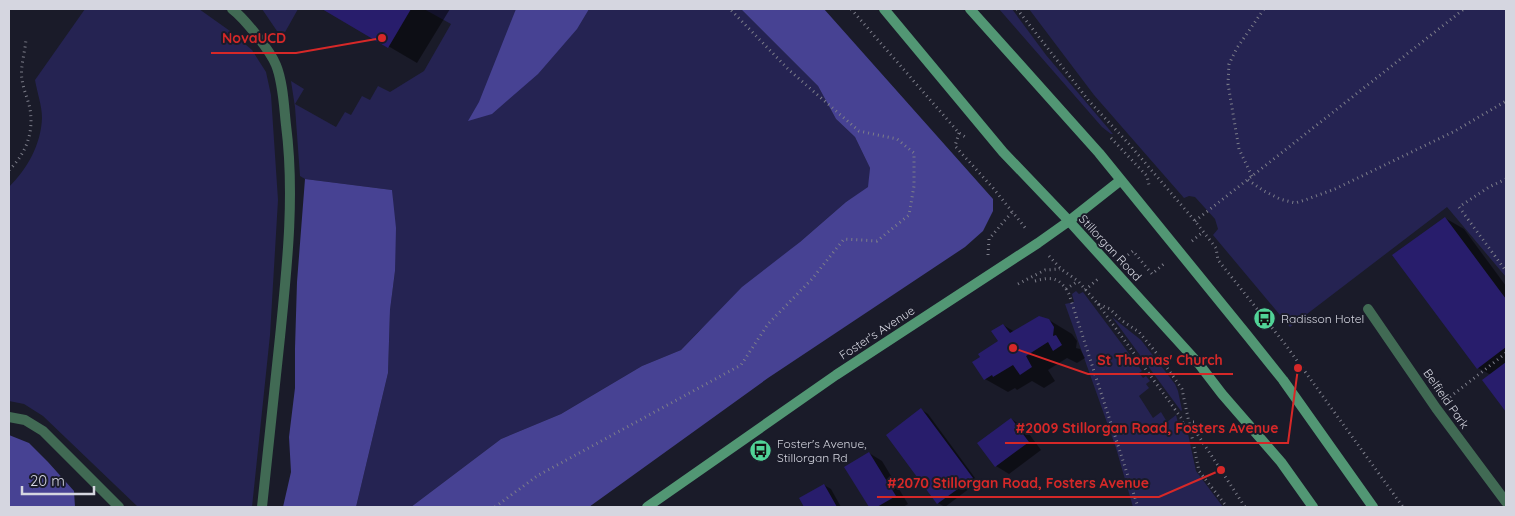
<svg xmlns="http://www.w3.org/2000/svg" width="1515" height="516" font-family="Quicksand,sans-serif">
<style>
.green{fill:#252352}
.forest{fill:#474293}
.shadow{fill:#0007}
.building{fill:#281d6c}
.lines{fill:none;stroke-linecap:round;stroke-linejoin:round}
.path{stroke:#7d7e8a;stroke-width:3;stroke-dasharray:1 4;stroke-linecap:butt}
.lane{stroke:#416a54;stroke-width:10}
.street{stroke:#416a54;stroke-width:10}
.secondary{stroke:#529774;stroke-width:10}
.labels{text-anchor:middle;stroke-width:4;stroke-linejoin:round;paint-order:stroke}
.street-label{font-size:12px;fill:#d5d6e0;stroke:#1a1b29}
.poi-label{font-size:12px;fill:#d5d6e0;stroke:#1a1b29;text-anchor:start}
.leader{fill:none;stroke:#d62828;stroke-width:2}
.callout-dot{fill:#d62828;stroke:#1a1b29;stroke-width:2}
.callout-label{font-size:14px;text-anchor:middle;font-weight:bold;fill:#d62828;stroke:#1a1b29;stroke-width:4;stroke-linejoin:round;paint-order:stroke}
</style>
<rect width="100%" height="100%" fill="#1a1b29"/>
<path class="green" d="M 85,9 L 199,9 L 230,31 L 252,50 L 266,72 L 271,95 L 278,200 L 270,335 L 252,507 L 138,507 L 43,416 L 24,404 L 9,401 L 9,187 C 27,169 41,145 42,118 C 42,106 37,92 35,80 Z
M 262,9 L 298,9 L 284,34 L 277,31 Z
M 424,9 L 741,9 L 818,86 L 836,119 L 855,137 L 870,168 L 869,187 L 846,202 L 800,242 L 698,332 L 681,350 L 642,366 L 561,414 L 501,439 L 411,507 L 356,507 L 388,373 L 390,310 L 395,271 L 392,190 L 305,179 L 300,176 L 295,107 L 291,81 L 304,89 L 295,104 L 336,127 L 345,112 L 351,115 L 362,96 L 370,100 L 378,86 L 390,92 L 424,71 L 451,24 Z
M 999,9 L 1012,9 L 1046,55 L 1113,134 L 1111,134 L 1102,127 Z
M 1029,9 L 1506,9 L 1506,277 L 1447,207 L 1290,327 L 1213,235 L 1218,229 L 1215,219 L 1195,197 L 1189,196 L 1184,198 L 1094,95 Z
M 1076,291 L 1079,294 L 1083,292 L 1142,371 L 1139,373 L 1143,378 L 1146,376 L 1150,381 L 1146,384 L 1149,388 L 1139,396 L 1153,418 L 1161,412 L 1167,422 L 1176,415 L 1180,431 L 1187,429 L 1196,471 L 1223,507 L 1133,507 L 1116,448 L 1065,304 L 1074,302 L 1072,294 Z
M 1112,317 L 1141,340 L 1175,384 L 1178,391 L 1182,410 L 1181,411 Z"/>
<path class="forest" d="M 516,9 L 589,9 L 577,29 L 538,74 L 492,114 L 468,121 L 479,102 Z
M 741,9 L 824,9 L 993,199 L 993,211 L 983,231 L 965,247 L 768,378 L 589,507 L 411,507 L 501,439 L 561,414 L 642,366 L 681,350 L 742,287 L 800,242 L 846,202 L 868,187 L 870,168 L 855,137 L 836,119 L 818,86 Z
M 305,179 L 392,190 L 396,228 L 395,271 L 390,310 L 388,373 L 356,507 L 283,507 L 291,472 L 289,437 L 295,388 L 295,348 L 297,282 Z
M 9,435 L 29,443 L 48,462 L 74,491 L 75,507 L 9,507 Z"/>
<path class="shadow" d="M 325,9 L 373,9 L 375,10 L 376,9 L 450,9 L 417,63 Z
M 1445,218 L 1464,229 L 1506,286 L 1506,410 L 1484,380 L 1491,375 L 1478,368 Z
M 1049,320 L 1072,334 L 1077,341 L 1076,348 L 1080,349 L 1085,358 L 1077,363 L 1067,358 L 1048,370 L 1055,381 L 1044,388 L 1032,381 L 1017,390 L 1015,388 L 1008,392 L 985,379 L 999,341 L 1003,325 L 1015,332 Z
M 922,410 L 928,414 L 978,482 L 945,507 L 938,503 Z
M 1011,419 L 1024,427 L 1041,450 L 1009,474 L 996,466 Z
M 869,453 L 882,461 L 908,504 L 903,507 L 870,507 L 846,468 Z
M 824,485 L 831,489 L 841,507 L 806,507 L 801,498 Z"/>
<path class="building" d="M 322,9 L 411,9 L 388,48 Z
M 1445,217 L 1506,299 L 1506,347 L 1477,369 L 1392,255 Z
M 1039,316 L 1049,319 L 1054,327 L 1053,336 L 1056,335 L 1062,345 L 1053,351 L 1048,342 L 1026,356 L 1032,367 L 1020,375 L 1013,365 L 993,377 L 992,375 L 984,380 L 972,362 L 980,357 L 978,354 L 998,341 L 991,331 L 1003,324 L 1010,333 Z
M 1506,362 L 1506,412 L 1482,380 Z
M 921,408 L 973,478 L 937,504 L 886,435 Z
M 1011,418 L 1029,442 L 995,467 L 977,443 Z
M 869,452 L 896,496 L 877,507 L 869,507 L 844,467 Z
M 824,484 L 837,507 L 804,507 L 799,498 Z"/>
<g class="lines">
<path class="path" d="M 851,9 L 959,133 L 967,138
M 1017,9 L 1089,101 L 1129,144 L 1195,221 L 1216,248 L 1218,260 L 1285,344 L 1403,507
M 959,133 L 955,146 L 993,188 L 1027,230
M 1111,138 L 1147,176 L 1149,185
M 9,170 C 26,154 34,132 30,109 C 28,99 23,89 22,79 C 20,69 25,51 26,40
M 1252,176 L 1239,149 L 1228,84 L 1229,64 L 1237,48 L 1264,9
M 1506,179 L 1489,187 L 1459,207 L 1506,271
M 1248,180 L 1264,191 L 1280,199 L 1295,203 L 1305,200 L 1335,189 L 1455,131 L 1506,101
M 1195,221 L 1464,9
M 1192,241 L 1203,232
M 988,255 L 989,239 L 1012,212
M 1049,256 L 1061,269 L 1078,281 L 1098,304 L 1110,309 L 1121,320 L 1139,332 L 1158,355 L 1182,389 L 1199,471 L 1227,507
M 1124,258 L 1133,251 L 1152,274 L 1166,262
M 1035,281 C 1053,276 1060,278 1069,294 L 1138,507
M 1018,284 L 1045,270 L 1060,269
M 1066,289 L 1078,281
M 1085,290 L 1098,279
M 1098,304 L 1182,419 L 1183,425 L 1185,424
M 1450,397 L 1506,353
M 1193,422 L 1195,422 L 1198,435 L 1245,507
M 495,507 L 537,476 L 741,365 L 768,324 L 812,279 L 844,239 L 877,241 L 909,215 L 914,186 L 914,153 L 897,139 L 859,131 L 789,70 L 730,9"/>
<path class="lane" d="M 232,9 C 244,18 270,50 276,65 C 283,82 284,107 286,125 C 295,195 287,267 280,337 C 274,394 268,451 262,507
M 9,417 L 25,420 L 43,431 L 119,507"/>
<path class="street" d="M 1368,309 L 1436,408 L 1506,502"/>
<path class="secondary" d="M 884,9 L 1003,152 L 1069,221 L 1199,364 L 1222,394 L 1281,462 L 1313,507
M 970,9 L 1099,153 L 1247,335 L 1283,380 L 1373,507
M 647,507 L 836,375 L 1038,243 L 1069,221 L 1121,180"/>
</g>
<defs>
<symbol id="bus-disc" viewBox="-11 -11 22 22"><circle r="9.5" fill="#51d397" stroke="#1a1b29"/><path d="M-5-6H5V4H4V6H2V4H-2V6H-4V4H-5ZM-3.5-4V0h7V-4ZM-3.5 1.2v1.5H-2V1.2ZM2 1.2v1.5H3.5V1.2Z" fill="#111"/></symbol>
</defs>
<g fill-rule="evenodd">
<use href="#bus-disc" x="1252" y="306" width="25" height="25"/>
<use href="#bus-disc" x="748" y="438" width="25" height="25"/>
</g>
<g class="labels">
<g class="street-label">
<text transform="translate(1110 248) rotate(47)" y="4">Stillorgan Road</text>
<text transform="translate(877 333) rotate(-33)" y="4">Foster's Avenue</text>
<text transform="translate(1446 399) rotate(55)" y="4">Belfield Park</text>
</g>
<g class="poi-label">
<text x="1281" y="323">Radisson Hotel</text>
<text x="777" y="448">Foster's Avenue,<tspan x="777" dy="14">Stillorgan Rd</tspan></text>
</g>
</g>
<path class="leader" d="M382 38L296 53H211M1013 348L1088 374H1233M1298 368L1288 443H1005M1221 470L1159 497H877"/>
<g class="callout-dot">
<circle cx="382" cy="38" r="5"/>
<circle cx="1013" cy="348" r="5"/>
<circle cx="1298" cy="368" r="5"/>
<circle cx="1221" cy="470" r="5"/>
</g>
<g class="callout-label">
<text x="254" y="43">NovaUCD</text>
<text x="1160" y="365">St Thomas' Church</text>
<text x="1147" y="433">#2009 Stillorgan Road, Fosters Avenue</text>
<text x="1018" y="488">#2070 Stillorgan Road, Fosters Avenue</text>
</g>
<rect width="1515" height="516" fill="none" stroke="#d5d6e0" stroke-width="20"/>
<path d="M22 486v8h72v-8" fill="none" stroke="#d5d6e0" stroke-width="2.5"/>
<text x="30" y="486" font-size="15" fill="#d5d6e0" stroke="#1a1b29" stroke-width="4" paint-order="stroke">20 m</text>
</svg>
